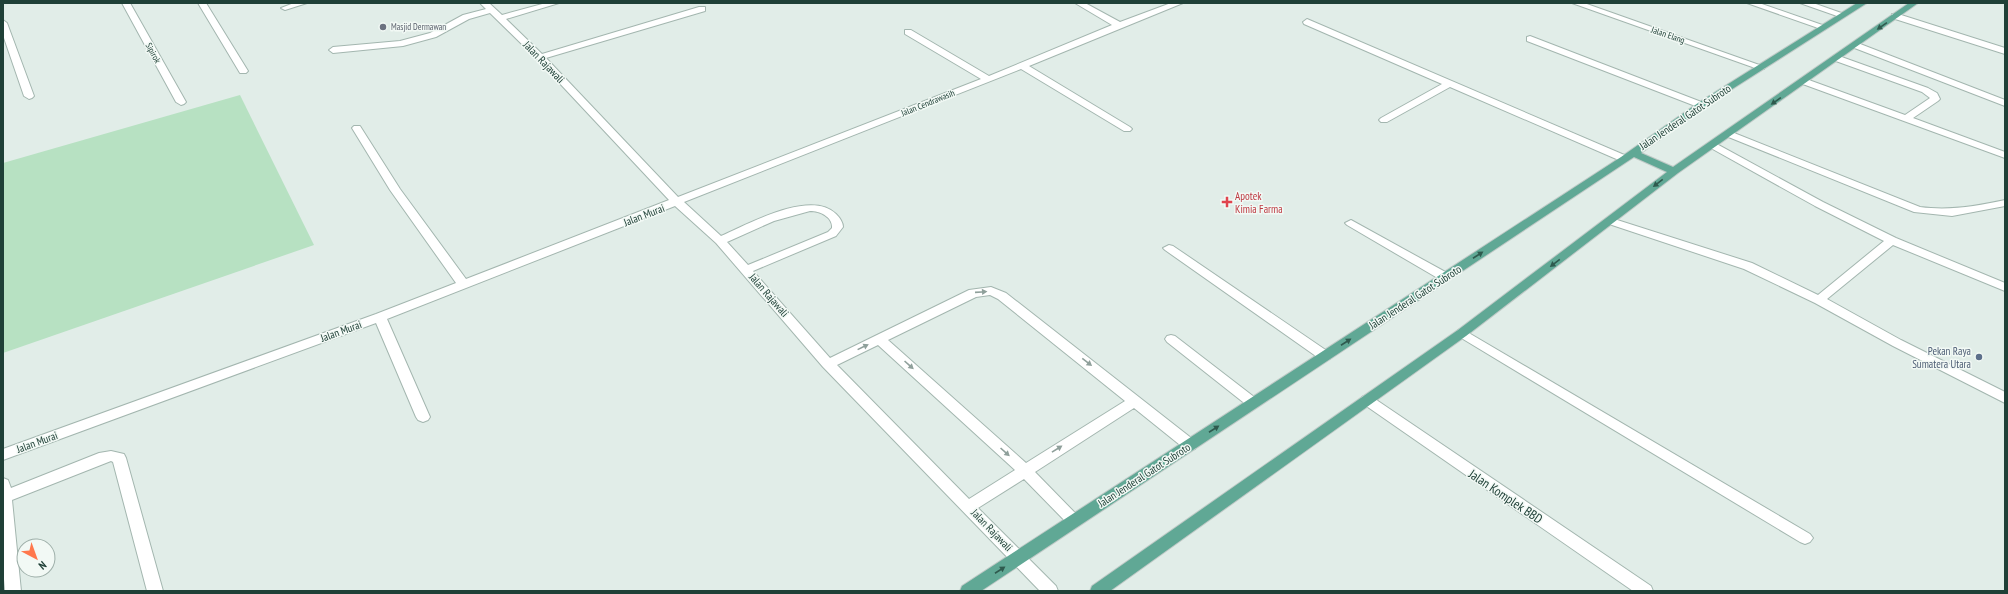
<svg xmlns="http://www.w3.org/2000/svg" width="2008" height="594" font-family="'PT Sans Narrow',sans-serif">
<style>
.green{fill:#b7e1c2}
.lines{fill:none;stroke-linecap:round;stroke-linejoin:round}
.minor-casing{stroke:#a3b6af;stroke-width:2}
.major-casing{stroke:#c0cac7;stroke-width:2}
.minor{fill:#fff;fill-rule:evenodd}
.major{fill:#60a895;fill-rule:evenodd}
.oneway{fill:#2f5a4e}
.oneway2{fill:#8fa09b}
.worship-dot{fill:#6b7280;stroke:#f2f9f5;stroke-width:1.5}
.health-dot{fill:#e0444e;stroke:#f2f9f5;stroke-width:1.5}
.service-dot{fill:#5c6f8a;stroke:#f2f9f5;stroke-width:1.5}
.labels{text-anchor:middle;stroke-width:3;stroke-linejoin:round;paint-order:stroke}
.far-worship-label{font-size:9px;fill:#5b616d;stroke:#f2f9f5;text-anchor:start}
.far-street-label{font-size:9px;fill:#1f4037;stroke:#f2f9f5}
.street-label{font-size:11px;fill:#1f4037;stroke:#f2f9f5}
.health-label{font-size:11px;fill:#be3a42;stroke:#f2f9f5;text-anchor:start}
.service-label{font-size:11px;fill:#4e5e75;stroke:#f2f9f5;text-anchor:end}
.near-street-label{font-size:13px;fill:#1f4037;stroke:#f2f9f5}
</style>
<rect width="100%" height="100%" fill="#e1ede8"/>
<path class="green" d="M 240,95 L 314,245 L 3,353 L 3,163 Z"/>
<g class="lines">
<defs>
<path id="minor" d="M 122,3 L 130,3 L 186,102 L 184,104 L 181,105 L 176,102 Z
M 198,3 L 206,3 L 248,71 L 246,73 L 240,73 Z
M 294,3 L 307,3 L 285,10 L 281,8 Z
M 480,3 L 489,3 L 502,15 L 546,3 L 559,3 L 506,19 L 542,54 L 699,7 L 705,7 L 705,11 L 546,58 L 678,197 L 981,79 L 905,34 L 905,30 L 911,30 L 989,76 L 1112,25 L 1075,3 L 1085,3 L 1120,22 L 1171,3 L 1183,3 L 1029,66 L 1130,127 L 1132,129 L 1130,131 L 1124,131 L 1021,69 L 684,202 L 721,236 C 748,224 811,189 836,214 C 839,217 843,222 843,227 L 836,236 L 753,271 L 830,358 L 969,290 L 991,287 L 1006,293 L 1195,441 L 1197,445 L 1195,449 L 1190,450 L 1185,449 L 1134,408 L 1035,472 L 1079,517 L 1081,521 L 1079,525 L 1074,527 L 1069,525 L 1024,479 L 978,508 L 1056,586 L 1058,591 L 1040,591 L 823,367 L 716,243 L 675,206 L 387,319 L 430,417 L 428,420 L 423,422 L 418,420 L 416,417 L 376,323 L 3,460 L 3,449 L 376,314 L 456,283 L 390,190 L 352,128 L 354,126 L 360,126 L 400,189 L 466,279 L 669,200 L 537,59 L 490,13 L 469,19 L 436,37 L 403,46 L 333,53 L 329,50 L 333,47 L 400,41 L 430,33 L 463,15 L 486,9 ZM 810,211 C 820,211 833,217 832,228 L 828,232 L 748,265 L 727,242 L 774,221 ZM 990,295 L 998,299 L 1125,401 L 1026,463 L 888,340 L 976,297 ZM 878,345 L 1015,470 L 969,499 L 837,365 Z
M 1572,3 L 1584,3 L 1765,67 L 1764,69 L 1758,69 Z
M 1747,3 L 1759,3 L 1828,27 L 1824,30 L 1821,29 Z
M 1800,3 L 1813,3 L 1847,15 L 1843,17 L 1840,17 Z
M 1892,14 L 1898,14 L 2005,48 L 2005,54 L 1892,18 Z
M 1307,19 L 1629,157 L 1630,159 L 1625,162 L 1621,161 L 1450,87 L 1387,122 L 1381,122 L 1379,120 L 1381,118 L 1442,84 L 1304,24 L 1303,22 Z
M 3,20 L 7,23 L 34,96 L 32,98 L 29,99 L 24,96 L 3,35 Z
M 1530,36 L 1704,103 L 1706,105 L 1701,108 L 1698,107 L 1527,41 L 1527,37 Z
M 1855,42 L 2005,100 L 2005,106 L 1852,47 L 1851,45 Z
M 1836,55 L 1928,88 L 1937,93 L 1940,99 L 1938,101 L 1913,118 L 2005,152 L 2005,158 L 1800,83 L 1800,79 L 1806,79 L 1905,115 L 1930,98 L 1922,92 L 1833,60 L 1833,56 Z
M 1729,131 L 1920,207 C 1950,211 1976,206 2005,200 L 2005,206 L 1952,216 L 1914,212 L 1726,136 L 1724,134 L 1726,132 Z
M 1713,142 L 1823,202 L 1896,238 L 2005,283 L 2005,291 L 1893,245 L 1827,299 L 1901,340 L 2005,392 L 2005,403 L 1893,346 L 1815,303 L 1744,269 L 1606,223 L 1604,221 L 1606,219 L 1614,219 L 1752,263 L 1818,295 L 1884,241 L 1815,206 L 1709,147 L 1708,145 L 1709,143 Z
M 1351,220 L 1449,274 L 1451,277 L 1449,280 L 1441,280 L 1347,225 L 1345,223 Z
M 1169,245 L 1173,246 L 1330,353 L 1331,356 L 1330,359 L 1320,359 L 1165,250 L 1163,248 Z
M 1462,329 L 1810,534 L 1813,538 L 1810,542 L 1805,544 L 1800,542 L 1458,336 L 1456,333 L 1458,330 Z
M 1171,335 L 1175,336 L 1258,400 L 1260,403 L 1258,406 L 1253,408 L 1248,406 L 1167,342 L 1165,339 L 1167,336 Z
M 1367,395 L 1372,397 L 1651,586 L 1653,591 L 1633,591 L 1362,403 L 1360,400 L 1362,397 Z
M 111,451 L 124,454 L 126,458 L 163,591 L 147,591 L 113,462 L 111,461 L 12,500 L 21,591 L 5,591 L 3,567 L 3,478 L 8,480 L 11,488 L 99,453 Z"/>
<path id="major" d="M 1857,3 L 1867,3 L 1704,107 L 1641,153 L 1673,167 L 1909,3 L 1918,3 L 1678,173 L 1466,336 L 1110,591 L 1090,591 L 1092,586 L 1458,330 L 1667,172 L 1634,157 L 981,591 L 960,591 L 962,586 L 1621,157 L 1698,103 Z"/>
</defs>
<use href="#minor" class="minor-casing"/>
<use href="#major" class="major-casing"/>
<use href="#minor" class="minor"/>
<use href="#major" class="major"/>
</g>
<defs><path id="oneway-solid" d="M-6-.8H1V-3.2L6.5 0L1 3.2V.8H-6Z"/></defs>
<g class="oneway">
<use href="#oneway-solid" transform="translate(1882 26) rotate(145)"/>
<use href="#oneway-solid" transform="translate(1776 101) rotate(145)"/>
<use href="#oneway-solid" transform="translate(1658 183) rotate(142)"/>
<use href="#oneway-solid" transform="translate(1478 255) rotate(-33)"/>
<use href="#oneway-solid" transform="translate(1555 263) rotate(143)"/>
<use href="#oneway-solid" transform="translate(1346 342) rotate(-33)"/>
<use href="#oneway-solid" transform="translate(1214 429) rotate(-33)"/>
<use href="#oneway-solid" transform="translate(1000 570) rotate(-33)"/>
</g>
<g class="oneway2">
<use href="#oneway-solid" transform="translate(981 292) rotate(-4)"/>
<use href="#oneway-solid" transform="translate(863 347) rotate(-26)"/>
<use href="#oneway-solid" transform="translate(1087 362) rotate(38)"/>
<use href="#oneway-solid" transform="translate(909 365) rotate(42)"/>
<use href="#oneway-solid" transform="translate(1057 449) rotate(-32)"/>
<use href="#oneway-solid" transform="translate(1005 452) rotate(42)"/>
</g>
<circle class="worship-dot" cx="383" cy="27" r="4"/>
<path class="health-dot" d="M1225 196h4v4h4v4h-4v4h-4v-4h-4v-4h4z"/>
<circle class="service-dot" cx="1979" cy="357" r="4"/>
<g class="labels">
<g class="far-worship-label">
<text x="391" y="30">Masjid Dermawan</text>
</g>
<g class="far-street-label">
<text transform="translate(1668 35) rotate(19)" y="3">Jalan Elang</text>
<text transform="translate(153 53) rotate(61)" y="3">Sipirok</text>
<text transform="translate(928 103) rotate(-22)" y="3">Jalan Cendrawasih</text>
</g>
<g class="street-label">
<text transform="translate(544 62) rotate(46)" y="4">Jalan Rajawali</text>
<text transform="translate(1685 117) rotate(-34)" y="4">Jalan Jenderal Gatot Subroto</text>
<text transform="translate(644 215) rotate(-21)" y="4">Jalan Murai</text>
<text transform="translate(769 295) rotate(49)" y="4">Jalan Rajawali</text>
<text transform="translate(1415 297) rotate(-33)" y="4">Jalan Jenderal Gatot Subroto</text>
<text transform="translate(341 331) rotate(-20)" y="4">Jalan Murai</text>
<text transform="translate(37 442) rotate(-20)" y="4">Jalan Murai</text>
<text transform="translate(1144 475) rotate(-33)" y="4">Jalan Jenderal Gatot Subroto</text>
<text transform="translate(992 530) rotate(46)" y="4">Jalan Rajawali</text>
</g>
<g class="health-label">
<text x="1235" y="200">Apotek<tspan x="1235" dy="13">Kimia Farma</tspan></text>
</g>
<g class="service-label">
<text x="1971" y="355">Pekan Raya<tspan x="1971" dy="13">Sumatera Utara</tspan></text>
</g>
<g class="near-street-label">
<text transform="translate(1506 496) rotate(34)" y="5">Jalan Komplek BBD</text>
</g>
</g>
<rect width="2008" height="594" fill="none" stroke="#1f4037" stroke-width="8"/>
<g transform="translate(36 558) rotate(139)"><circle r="19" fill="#f2f9f5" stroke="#9eafa9"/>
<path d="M0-3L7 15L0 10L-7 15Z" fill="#ff784d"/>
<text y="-6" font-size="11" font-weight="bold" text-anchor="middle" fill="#1f4037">N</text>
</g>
</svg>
